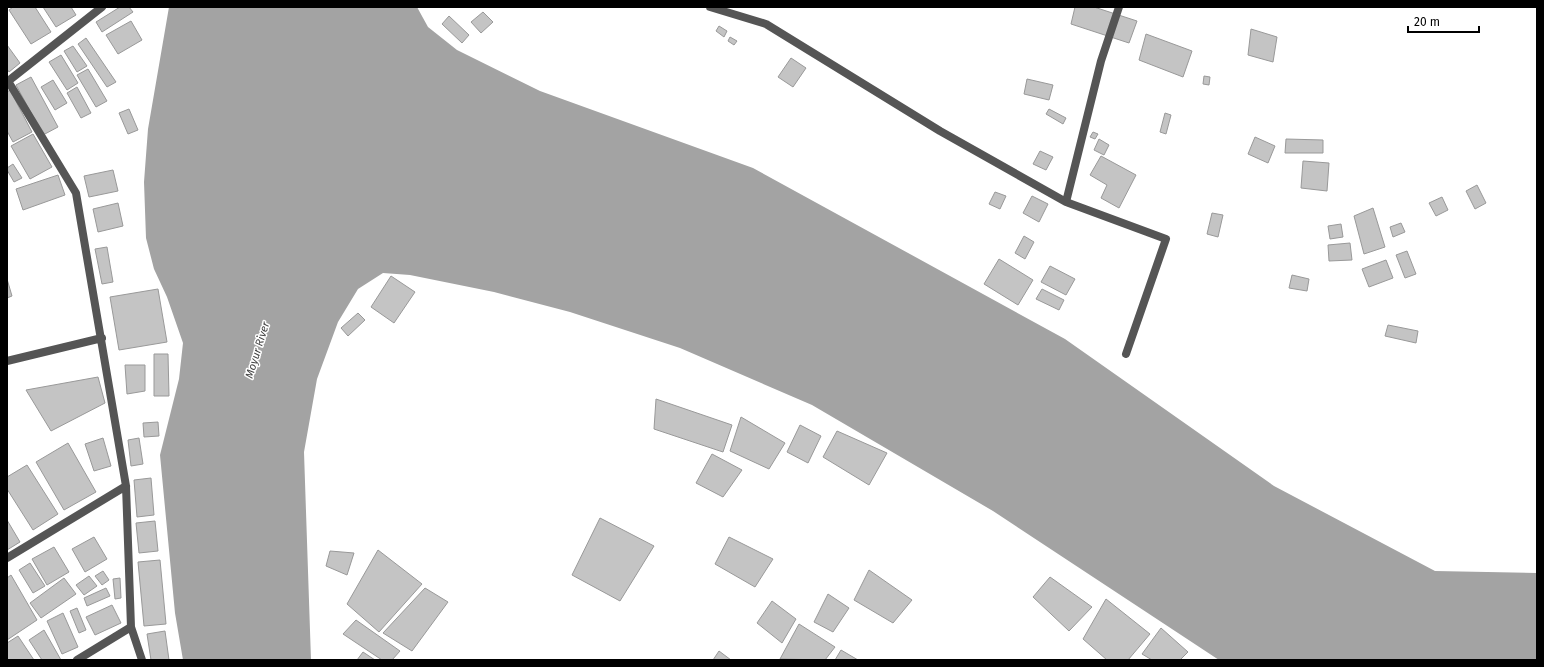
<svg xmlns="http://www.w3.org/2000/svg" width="1544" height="667" font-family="'Fira Sans',sans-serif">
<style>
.water{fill:#a3a3a3}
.building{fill:#c4c4c4;stroke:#999}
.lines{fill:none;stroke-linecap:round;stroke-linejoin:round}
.minor{stroke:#555;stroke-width:8}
.labels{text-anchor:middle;stroke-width:3;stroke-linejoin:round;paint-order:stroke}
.water-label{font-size:11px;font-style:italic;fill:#444;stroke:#fff}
</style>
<rect width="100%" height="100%" fill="#fff"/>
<path class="water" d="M 169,7 L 417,7 L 428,27 L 457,50 L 540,91 L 753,168 L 1065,339 L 1274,486 L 1435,571 L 1537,573 L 1537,660 L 1219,660 L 993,511 L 812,405 L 680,348 L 570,312 L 494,292 L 410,275 L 383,273 L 358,289 L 338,322 L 317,379 L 304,452 L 311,660 L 183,660 L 175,613 L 160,455 L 179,379 L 183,343 L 167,297 L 154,269 L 146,238 L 144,182 L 148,129 Z"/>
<path class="building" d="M 13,7 L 35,7 L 51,32 L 31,44 L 9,10 Z
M 43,7 L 71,7 L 76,15 L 56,27 Z
M 120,7 L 129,7 L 133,12 L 102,32 L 96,22 Z
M 1075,7 L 1094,7 L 1137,21 L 1129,43 L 1071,24 Z
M 483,12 L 493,22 L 481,33 L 471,22 Z
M 449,16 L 469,35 L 462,43 L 442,24 Z
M 131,21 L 142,40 L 118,54 L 106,35 Z
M 719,26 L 727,31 L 724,37 L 716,31 Z
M 1251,29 L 1277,37 L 1273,62 L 1248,55 Z
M 1146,34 L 1192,51 L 1183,77 L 1139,60 Z
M 730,37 L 737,41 L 734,45 L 728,41 Z
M 86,38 L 116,82 L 107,87 L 78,44 Z
M 7,45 L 20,63 L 9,72 L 7,69 Z
M 73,46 L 87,66 L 77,72 L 64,51 Z
M 61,55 L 78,83 L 67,90 L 49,62 Z
M 791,58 L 806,68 L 793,87 L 778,77 Z
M 88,69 L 107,101 L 96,107 L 77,75 Z
M 1204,76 L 1210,77 L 1209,85 L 1203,84 Z
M 31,77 L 58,127 L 43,135 L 16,85 Z
M 1027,79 L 1053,85 L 1049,100 L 1024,94 Z
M 53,80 L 67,103 L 55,110 L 41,87 Z
M 77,87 L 91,113 L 81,118 L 67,93 Z
M 10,90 L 32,132 L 13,142 L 7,131 L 7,92 Z
M 129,109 L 138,130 L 128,134 L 119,113 Z
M 1049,109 L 1066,118 L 1063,124 L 1046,114 Z
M 1165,113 L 1171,115 L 1166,134 L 1160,132 Z
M 1093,132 L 1098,134 L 1095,139 L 1090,137 Z
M 33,134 L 52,167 L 30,179 L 11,146 Z
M 1255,137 L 1275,146 L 1268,163 L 1248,154 Z
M 1099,139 L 1109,145 L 1104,155 L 1094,150 Z
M 1286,139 L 1323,140 L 1323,153 L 1285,153 Z
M 1040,151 L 1053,157 L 1046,170 L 1033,164 Z
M 1101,156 L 1136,175 L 1119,208 L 1101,198 L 1107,185 L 1090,175 Z
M 1303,161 L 1329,163 L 1327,191 L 1301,188 Z
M 13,164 L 22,178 L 14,182 L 7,170 L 7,168 Z
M 113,170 L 118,191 L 89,197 L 84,176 Z
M 58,175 L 65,195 L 23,210 L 16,189 Z
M 1477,185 L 1486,203 L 1475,209 L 1466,191 Z
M 995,192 L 1006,196 L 1000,209 L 989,204 Z
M 1032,196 L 1048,204 L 1039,222 L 1023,213 Z
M 1442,197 L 1448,210 L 1436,216 L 1429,203 Z
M 118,203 L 123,226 L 98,232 L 93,209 Z
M 1373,208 L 1385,247 L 1364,254 L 1354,216 Z
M 1212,213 L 1223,215 L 1218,237 L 1207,234 Z
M 1401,223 L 1405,232 L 1393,237 L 1390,227 Z
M 1341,224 L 1343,237 L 1330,239 L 1328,226 Z
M 1024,236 L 1034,242 L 1025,259 L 1015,253 Z
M 1350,243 L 1352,260 L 1329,261 L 1328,245 Z
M 107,247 L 113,282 L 102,284 L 95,249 Z
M 1407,251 L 1416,274 L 1405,278 L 1396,255 Z
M 999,259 L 1033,280 L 1018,305 L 984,284 Z
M 1386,260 L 1393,278 L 1369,287 L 1362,269 Z
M 1050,266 L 1075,279 L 1066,295 L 1041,282 Z
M 1292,275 L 1309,279 L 1307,291 L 1289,288 Z
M 391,276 L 415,292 L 394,323 L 371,307 Z
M 7,279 L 12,296 L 7,298 Z
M 158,289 L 167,342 L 119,350 L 110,297 Z
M 1042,289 L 1064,300 L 1059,310 L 1036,299 Z
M 358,313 L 365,320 L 348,336 L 341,328 Z
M 1388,325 L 1418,331 L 1416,343 L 1385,336 Z
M 154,354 L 168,354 L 169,396 L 154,396 Z
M 125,365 L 145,365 L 145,391 L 127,394 Z
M 98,377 L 105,403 L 51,431 L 26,390 Z
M 656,399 L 732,425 L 723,452 L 654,429 Z
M 741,417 L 785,443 L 769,469 L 730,451 Z
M 158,422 L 159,436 L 144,437 L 143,423 Z
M 800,425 L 821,436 L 808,463 L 787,452 Z
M 837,431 L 887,453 L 869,485 L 823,457 Z
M 103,438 L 111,466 L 94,471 L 85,444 Z
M 139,438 L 143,464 L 131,466 L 128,440 Z
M 68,443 L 96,492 L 64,510 L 36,462 Z
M 712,454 L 742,470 L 723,497 L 696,483 Z
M 27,465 L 58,514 L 33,530 L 7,489 L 7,477 Z
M 151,478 L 154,515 L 137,517 L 134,480 Z
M 600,518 L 654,546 L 620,601 L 572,575 Z
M 7,520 L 20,542 L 7,550 Z
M 155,521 L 158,551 L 139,553 L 136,523 Z
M 94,537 L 107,559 L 85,572 L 72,549 Z
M 729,537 L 773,559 L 755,587 L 715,564 Z
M 54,547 L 69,572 L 47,585 L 32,559 Z
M 378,550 L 422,584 L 379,632 L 347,604 Z
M 330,551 L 354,553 L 347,575 L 326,566 Z
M 160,560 L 166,624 L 144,626 L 138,562 Z
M 30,563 L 45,586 L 33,593 L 19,570 Z
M 869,570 L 912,600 L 893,623 L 854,600 Z
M 103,571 L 109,580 L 102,585 L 95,576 Z
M 11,575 L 37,620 L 7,640 L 7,578 Z
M 89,576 L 97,586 L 84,595 L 76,585 Z
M 1050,577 L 1092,607 L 1069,631 L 1033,597 Z
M 64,578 L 76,594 L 41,618 L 30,603 Z
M 120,578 L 121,598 L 115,599 L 113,579 Z
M 106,588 L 110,596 L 87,606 L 84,598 Z
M 425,588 L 448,602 L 412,651 L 383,633 Z
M 828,594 L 849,608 L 833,632 L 814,622 Z
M 1106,599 L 1150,634 L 1128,660 L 1107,660 L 1083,639 Z
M 772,601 L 796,619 L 782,643 L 757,623 Z
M 112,605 L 121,623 L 95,635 L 86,617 Z
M 77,608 L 86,630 L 79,633 L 70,611 Z
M 63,613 L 78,647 L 62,654 L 47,621 Z
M 356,620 L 400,651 L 392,660 L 382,660 L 343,634 Z
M 799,624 L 835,647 L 825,660 L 780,659 Z
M 1161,628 L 1188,652 L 1180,660 L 1152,660 L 1142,654 Z
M 44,630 L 61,660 L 42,660 L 29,640 Z
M 165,631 L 169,660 L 151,660 L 147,634 Z
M 18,636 L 34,660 L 7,660 L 7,643 Z
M 841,650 L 858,660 L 835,660 Z
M 719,651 L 731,660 L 713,660 Z
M 363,652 L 375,660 L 357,660 Z"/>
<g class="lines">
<path class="minor" d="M 710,7 L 766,24 L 940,131 L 1066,202
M 1119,7 L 1101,61 L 1066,202 L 1166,239 L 1126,354
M 8,81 L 76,193 L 126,486 L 131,627 L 142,660
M 7,82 L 102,7
M 7,361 L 102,338
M 7,558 L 126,486
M 77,660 L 131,627"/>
</g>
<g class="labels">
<g class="water-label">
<text transform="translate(257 350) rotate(-73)" y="4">Moyur River</text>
</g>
</g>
<rect width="1544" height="667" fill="none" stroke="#000000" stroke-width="16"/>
<path d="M1408 26v6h71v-6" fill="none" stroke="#000000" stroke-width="2"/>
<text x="1414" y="26" font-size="12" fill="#000000" stroke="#ffffff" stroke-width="3" paint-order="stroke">20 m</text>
</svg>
